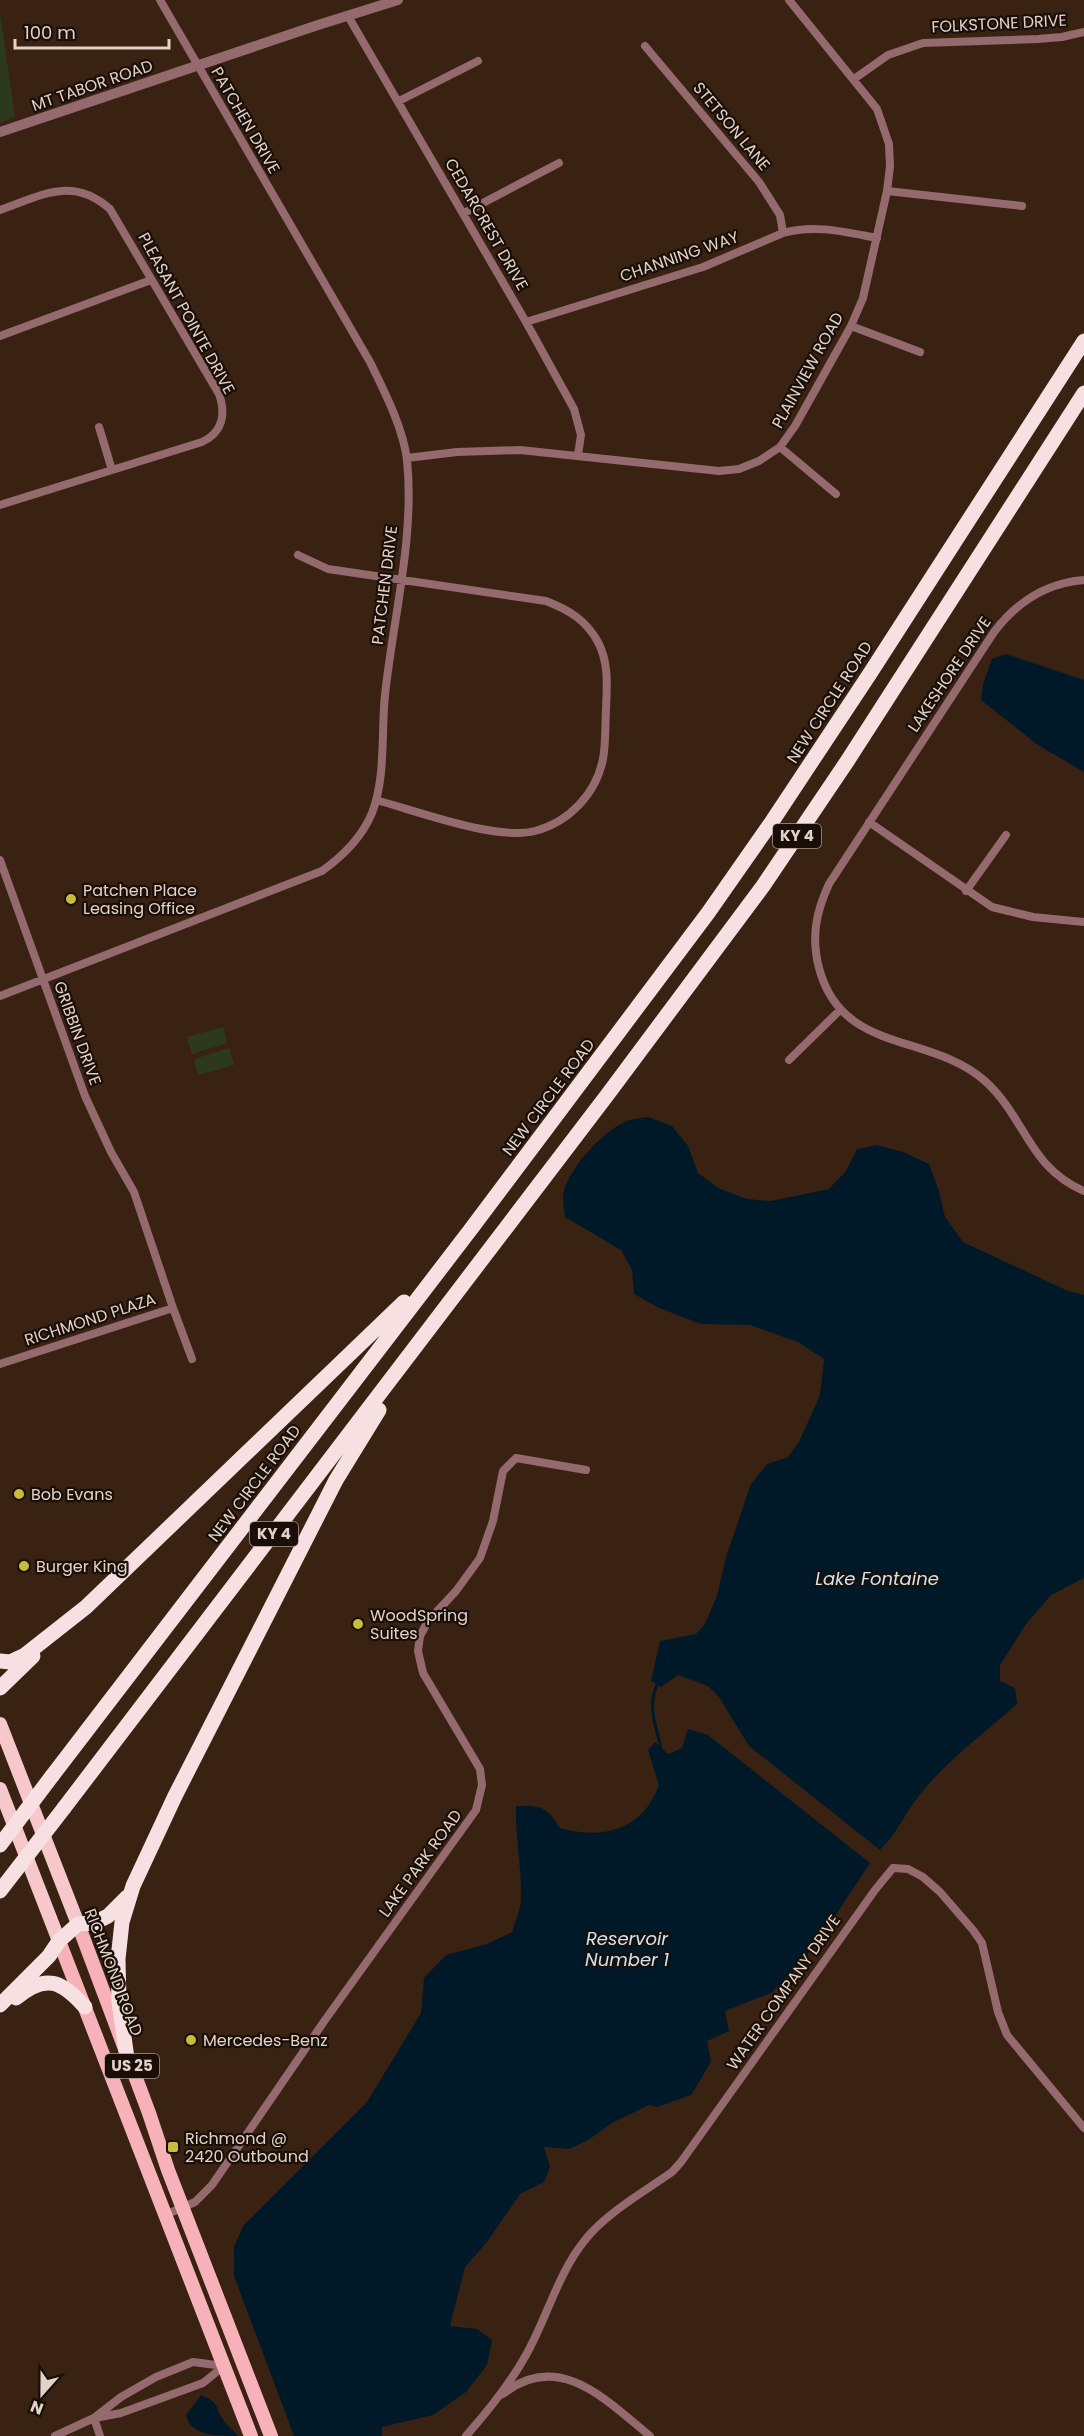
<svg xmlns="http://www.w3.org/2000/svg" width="1084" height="2436" font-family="Poppins,sans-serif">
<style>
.green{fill:#2c391c}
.water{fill:#001929}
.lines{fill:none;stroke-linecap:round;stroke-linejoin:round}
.stream{stroke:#001929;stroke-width:3}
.minor{stroke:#946a6e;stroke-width:8}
.tertiary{stroke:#946a6e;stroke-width:10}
.primary{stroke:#f7b1b8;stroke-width:14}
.trunk{stroke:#f6c8cc;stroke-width:14}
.motorway{stroke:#f6e0e1;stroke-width:15}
.motorway-bridge{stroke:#f6e0e1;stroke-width:15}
.poi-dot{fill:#c9bb3b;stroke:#190e08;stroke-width:2}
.labels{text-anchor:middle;stroke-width:4.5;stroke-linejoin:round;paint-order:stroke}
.shield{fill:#190e08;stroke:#a6978e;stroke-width:1.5}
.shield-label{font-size:15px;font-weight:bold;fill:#e2d2c8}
.street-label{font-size:16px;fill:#e2d2c8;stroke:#190e08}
.poi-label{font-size:16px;fill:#e2d2c8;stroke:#190e08;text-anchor:start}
.water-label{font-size:18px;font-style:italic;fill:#cae5f6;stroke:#190e08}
</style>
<rect width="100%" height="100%" fill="#3a2212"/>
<path class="green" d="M 0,13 L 15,117 L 0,123 Z
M 223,1027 L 227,1043 L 192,1054 L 187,1037 Z
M 229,1048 L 234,1065 L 198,1075 L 194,1059 Z"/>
<path class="water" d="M 1006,654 L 1084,680 L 1084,772 L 1038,745 L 981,700 L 983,684 L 992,659 Z
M 648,1117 L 672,1126 L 688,1146 L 698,1173 L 720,1189 L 747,1199 L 771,1201 L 829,1189 L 846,1171 L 857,1149 L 877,1145 L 903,1152 L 929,1164 L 939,1191 L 945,1217 L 963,1242 L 1068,1291 L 1084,1295 L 1084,1578 L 1051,1595 L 1026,1624 L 1000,1665 L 1000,1681 L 1015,1688 L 1017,1704 C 983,1734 946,1761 918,1797 C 904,1815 897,1833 880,1850 L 749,1746 L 719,1697 L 708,1686 L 678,1675 L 661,1687 L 651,1681 L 660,1641 L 696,1634 L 705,1624 L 717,1596 L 726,1557 L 751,1484 L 767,1464 L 788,1457 L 799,1442 L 820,1395 L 824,1359 L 798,1342 L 750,1325 L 701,1324 L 659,1308 L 634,1294 L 632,1270 L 621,1250 L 565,1217 C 564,1209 562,1198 564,1190 C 572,1165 605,1128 630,1120 C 636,1118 642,1118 648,1117 Z
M 688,1729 L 708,1735 L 870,1863 L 816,1945 L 771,1993 L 725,2011 L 729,2031 L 707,2041 L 711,2062 L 691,2095 L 657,2107 L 649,2105 L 612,2123 L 588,2140 L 569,2149 L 544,2147 L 550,2167 L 544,2182 L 520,2194 L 487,2242 L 465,2267 L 450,2326 L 477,2329 L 492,2340 L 487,2365 L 466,2392 L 433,2415 L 382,2427 L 382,2436 L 294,2436 L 234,2276 L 234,2247 L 243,2226 L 367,2102 L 421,2013 L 424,1978 L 446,1955 L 487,1944 L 512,1932 C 515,1922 520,1910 521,1900 C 522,1868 515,1838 516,1806 C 541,1805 547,1807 560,1828 C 590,1836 621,1836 644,1811 C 650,1805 655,1794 659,1786 L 648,1750 L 655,1742 L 668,1754 L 682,1748 Z
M 201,2395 C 221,2403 214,2407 224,2421 C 228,2426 234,2431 238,2436 C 218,2436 190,2436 186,2415 Z"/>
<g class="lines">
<path class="stream" d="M 657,1685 C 647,1706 656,1726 661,1748"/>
<path class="minor" d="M 348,16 L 526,322 L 574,409 L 581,435 L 578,455
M 645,46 L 759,182 L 780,215 L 783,233
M 854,79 L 888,55 L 923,43 L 1038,39 L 1062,37 L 1084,32
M 399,101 L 478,61
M 887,191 L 1022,206
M 0,210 C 41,196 72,175 110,209 L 219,394 C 226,414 223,432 202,442 L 0,505
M 464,213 L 559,163
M 526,322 L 703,267 L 783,233 C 815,224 845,232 877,238
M 851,326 L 920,352
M 0,336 L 151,280
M 99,427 L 112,470
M 780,447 L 836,494
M 407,458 L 457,452 L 520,450 L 719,471 L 739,469 L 759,461 L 780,447 L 795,426 L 851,326 L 863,298 L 887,191 L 890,166 L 889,144 L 877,109 L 789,0
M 298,555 L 328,569 L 546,601 C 569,610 586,620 598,642 C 609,663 607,686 606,709 C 605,725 606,743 603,759 C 596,794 569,822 535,831 C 496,841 417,811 376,800
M 1084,580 C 1046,583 1016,603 994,632 L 829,884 C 816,912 811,937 819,968 C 842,1055 930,1032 985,1081 C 1026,1118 1029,1168 1084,1191
M 869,822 L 992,907 L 1033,917 L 1084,922
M 0,860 L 85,1096 L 111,1152 L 134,1192 L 173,1308
M 966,891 L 1006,835
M 0,996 L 322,871 C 343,856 362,837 372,813 C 386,777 381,733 385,695 C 393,619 415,537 407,460 C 403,427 384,391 370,362 L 160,0
M 789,1060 L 840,1010
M 0,1364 L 173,1308 L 192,1359
M 165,2215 L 195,2202 L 212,2185 L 325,2020 L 476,1810 L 482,1785 L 480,1769 L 423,1673 L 418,1651 L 420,1636 L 428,1621 L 456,1591 L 480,1558 L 493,1521 L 503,1471 L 516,1458 L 586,1470
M 503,2394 C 559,2349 607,2401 650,2436
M 94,2418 L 100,2436
M 95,2418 L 121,2413 L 203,2383 L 224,2366
M 55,2436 L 94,2418 L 121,2397 L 156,2377 L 193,2362 L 224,2366
M 466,2436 C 488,2411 510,2384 526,2355 C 547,2318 558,2273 585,2240 C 605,2214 645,2191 672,2172 L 681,2162 L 875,1890 L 893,1868 L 908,1869 L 923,1877 L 940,1892 L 973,1930 L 982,1943 L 998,2012 L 1007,2035 L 1084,2128"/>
<path class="tertiary" d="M 0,132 L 318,25 L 398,0"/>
<path class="primary" d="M 78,1924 L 149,2113 L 168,2170 L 271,2436
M 59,1941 L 251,2436"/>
<path class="trunk" d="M 0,1724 L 78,1924
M 0,1789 L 59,1941"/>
<path class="motorway" d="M 0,1661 L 10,1662 L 25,1655 L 86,1607 L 404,1302
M 0,1688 L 33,1656
M 52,1776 L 471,1229 L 708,913 L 773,820 L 869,675 L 1084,341
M 64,1808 L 608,1094 L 763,886 L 848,760 L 1084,393
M 16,1998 C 46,1973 62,1981 85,2007
M 0,2005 L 49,1956 L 59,1941 L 78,1924 L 94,1923 L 108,1916 L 127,1897
M 126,2051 L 119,2002 L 118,1959 L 122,1922 L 133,1886 L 175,1796 L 336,1480 L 379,1410"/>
<path class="motorway-bridge" d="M 0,1845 L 52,1776
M 0,1891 L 64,1808"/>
</g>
<g class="poi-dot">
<circle cx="71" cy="899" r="6"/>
<circle cx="19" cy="1494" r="6"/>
<circle cx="24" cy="1566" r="6"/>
<circle cx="358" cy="1624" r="6"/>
<circle cx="191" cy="2040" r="6"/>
<rect x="167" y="2141" width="12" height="12" rx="3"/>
</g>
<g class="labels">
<g class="shield">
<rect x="773" y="824" width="48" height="24" rx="4.5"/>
<rect x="250" y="1522" width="48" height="24" rx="4.5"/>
<rect x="105" y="2054" width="54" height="24" rx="4.5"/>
</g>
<g class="shield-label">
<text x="797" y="841">KY 4</text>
<text x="274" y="1539">KY 4</text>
<text x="132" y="2071">US 25</text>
</g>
<g class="street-label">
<text transform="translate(999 23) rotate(-3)" y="6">FOLKSTONE DRIVE</text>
<text transform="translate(92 85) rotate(-19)" y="6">MT TABOR ROAD</text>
<text transform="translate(246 120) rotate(60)" y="6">PATCHEN DRIVE</text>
<text transform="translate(732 126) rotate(50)" y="6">STETSON LANE</text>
<text transform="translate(487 224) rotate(60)" y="6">CEDARCREST DRIVE</text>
<text transform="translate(679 256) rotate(-19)" y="6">CHANNING WAY</text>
<text transform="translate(187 313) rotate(61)" y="6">PLEASANT POINTE DRIVE</text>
<text transform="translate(807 370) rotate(-61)" y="6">PLAINVIEW ROAD</text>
<text transform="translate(384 585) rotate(-83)" y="6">PATCHEN DRIVE</text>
<text transform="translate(949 674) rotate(-56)" y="6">LAKESHORE DRIVE</text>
<text transform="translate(829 702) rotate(-57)" y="6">NEW CIRCLE ROAD</text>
<text transform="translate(78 1033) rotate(70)" y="6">GRIBBIN DRIVE</text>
<text transform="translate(548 1097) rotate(-53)" y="6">NEW CIRCLE ROAD</text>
<text transform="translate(90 1319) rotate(-18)" y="6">RICHMOND PLAZA</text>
<text transform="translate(254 1483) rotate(-53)" y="6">NEW CIRCLE ROAD</text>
<text transform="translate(420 1863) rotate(-54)" y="6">LAKE PARK ROAD</text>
<text transform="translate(114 1972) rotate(69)" y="6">RICHMOND ROAD</text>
<text transform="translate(783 1992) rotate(-55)" y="6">WATER COMPANY DRIVE</text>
</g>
<g class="poi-label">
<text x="83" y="896">Patchen Place<tspan x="83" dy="18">Leasing Office</tspan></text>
<text x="31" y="1500">Bob Evans</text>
<text x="36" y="1572">Burger King</text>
<text x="370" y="1621">WoodSpring<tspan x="370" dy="18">Suites</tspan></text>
<text x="203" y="2046">Mercedes-Benz</text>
<text x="185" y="2144">Richmond @<tspan x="185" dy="18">2420 Outbound</tspan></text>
</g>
<g class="water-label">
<text x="877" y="1585">Lake Fontaine</text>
<text x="627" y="1945">Reservoir<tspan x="627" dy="21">Number 1</tspan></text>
</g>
</g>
<g transform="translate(42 2394) rotate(201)" stroke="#190e08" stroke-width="4.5" paint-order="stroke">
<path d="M0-4.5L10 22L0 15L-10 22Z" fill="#e2d2c8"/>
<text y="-9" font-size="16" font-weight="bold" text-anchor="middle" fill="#e2d2c8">N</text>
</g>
<path d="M15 39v9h154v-9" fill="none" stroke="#e2d2c8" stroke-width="3"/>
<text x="24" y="39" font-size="18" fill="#e2d2c8" stroke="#190e08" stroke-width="4.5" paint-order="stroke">100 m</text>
</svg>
